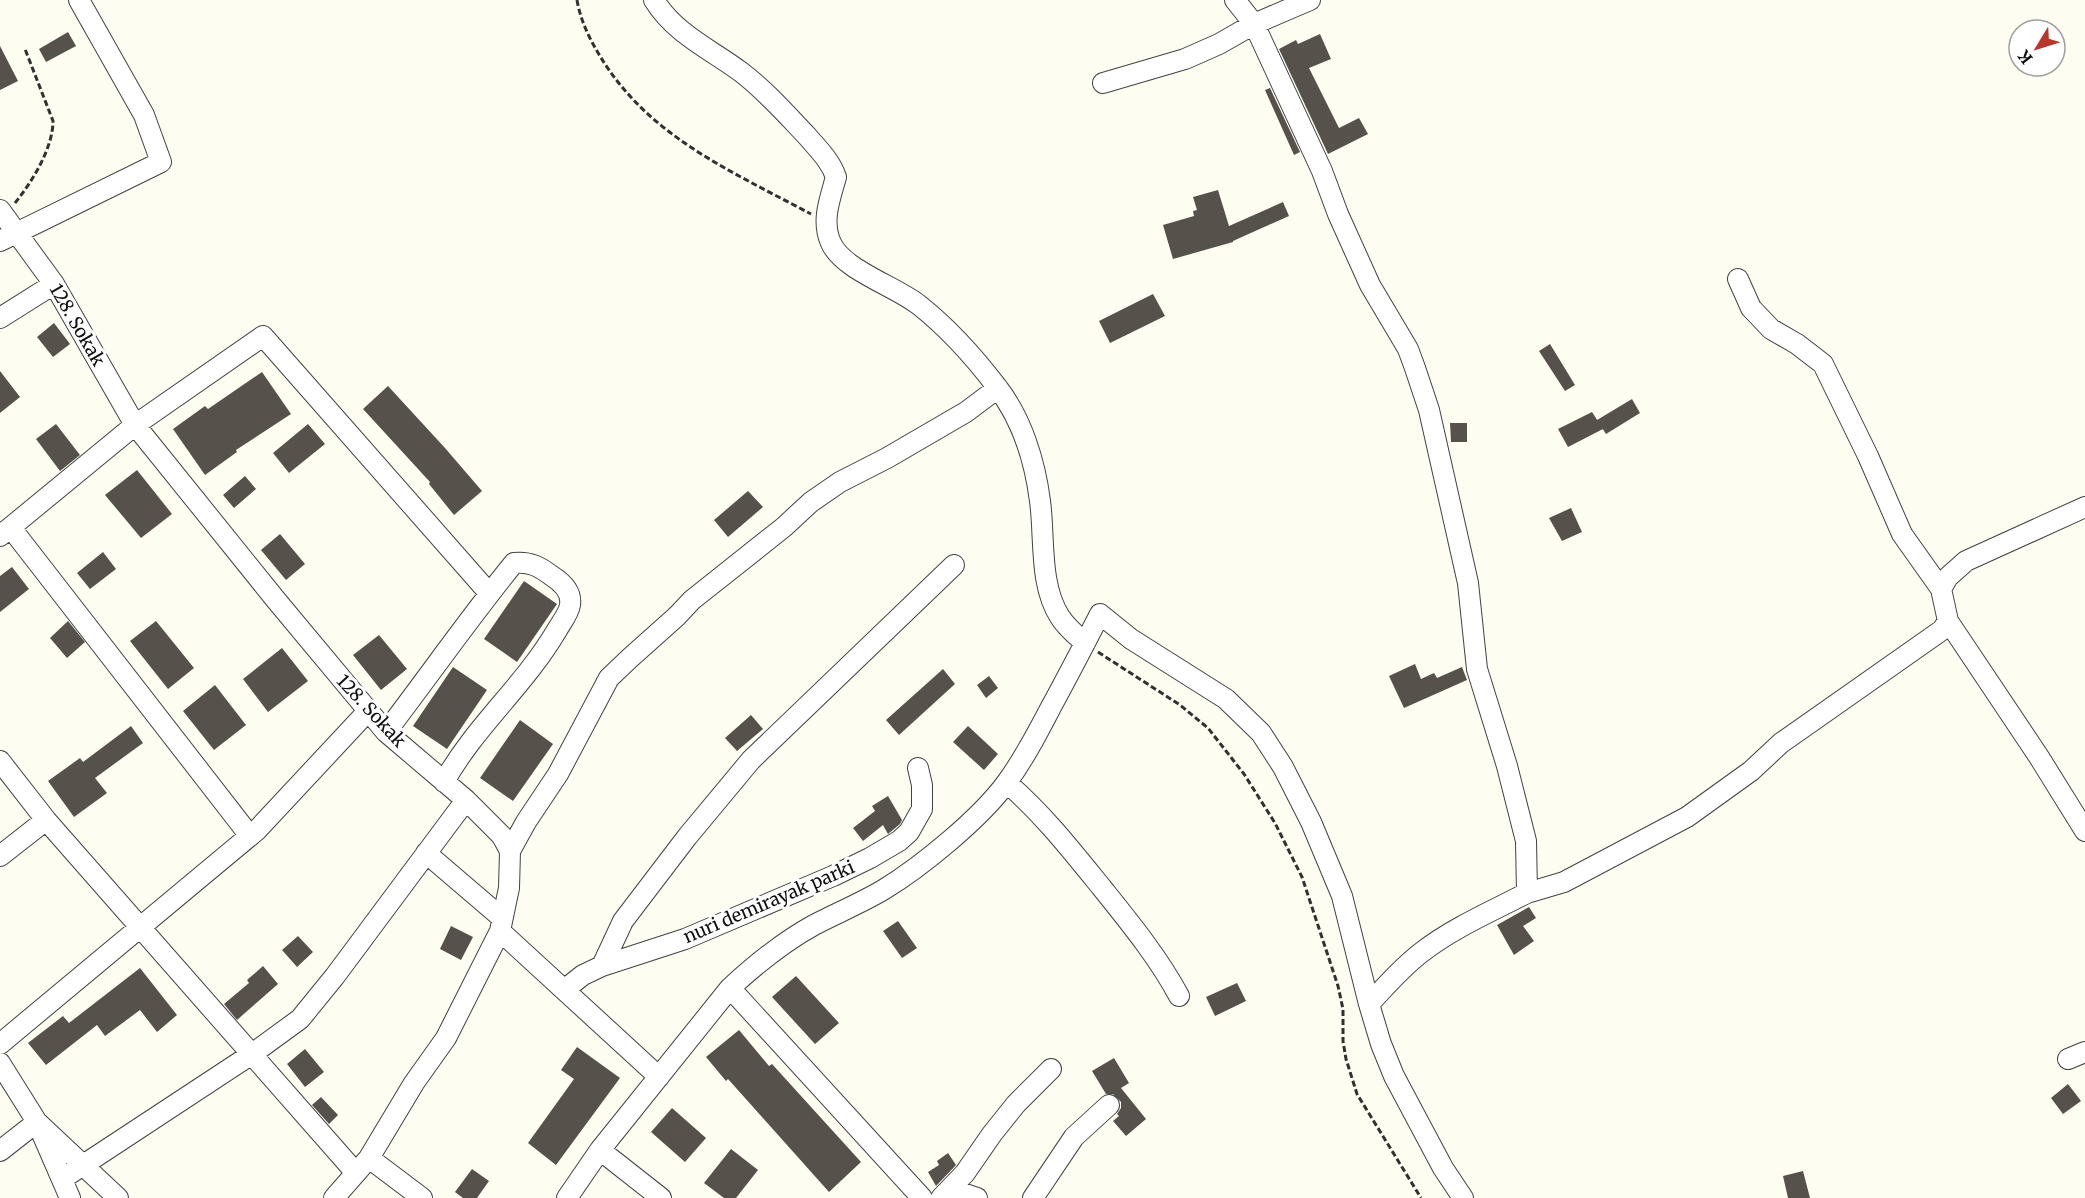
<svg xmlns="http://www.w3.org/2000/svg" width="2085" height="1198" font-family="Merriweather,serif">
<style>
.building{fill:#57514c}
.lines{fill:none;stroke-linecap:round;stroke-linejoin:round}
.minor-casing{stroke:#424242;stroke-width:22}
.path{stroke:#313131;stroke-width:3;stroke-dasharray:6 3;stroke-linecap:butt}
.minor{stroke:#fff;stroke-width:20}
.labels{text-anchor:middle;stroke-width:6;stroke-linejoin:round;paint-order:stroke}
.street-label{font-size:18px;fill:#0f0f0f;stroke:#fff}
</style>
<rect width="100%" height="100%" fill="#fefdf1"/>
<path class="building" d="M 68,32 L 76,46 L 46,62 L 39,49 Z
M 1320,34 L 1331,59 L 1309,68 L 1339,128 L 1359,118 L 1368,134 L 1328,154 L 1279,49 L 1296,40 L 1298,44 Z
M 0,46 L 18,81 L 0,90 Z
M 1270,88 L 1300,152 L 1294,155 L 1265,90 Z
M 1218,190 L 1229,226 L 1283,202 L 1289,216 L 1233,241 L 1233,242 L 1173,259 L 1163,225 L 1194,216 L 1193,211 L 1197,210 L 1193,197 Z
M 1153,294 L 1165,316 L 1110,343 L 1099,321 Z
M 54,323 L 70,344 L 53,357 L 37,337 Z
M 1550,344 L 1575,385 L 1565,391 L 1539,351 Z
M 0,371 L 20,397 L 0,413 Z
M 262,372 L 291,414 L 236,450 L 237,452 L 205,475 L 173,429 L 205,406 L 208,409 Z
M 388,386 L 445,448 L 482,491 L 454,515 L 429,484 L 430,482 L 363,409 Z
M 1632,399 L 1640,413 L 1606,434 L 1597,420 Z
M 1592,412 L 1603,429 L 1568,447 L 1558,429 Z
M 1450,423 L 1467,423 L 1467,442 L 1451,442 Z
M 56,424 L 80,455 L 60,471 L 36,439 Z
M 308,424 L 325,444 L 289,473 L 273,453 Z
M 137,470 L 172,514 L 141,538 L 105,495 Z
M 245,476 L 256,489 L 234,508 L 223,495 Z
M 748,491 L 763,507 L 728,537 L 714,520 Z
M 1571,508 L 1582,532 L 1562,541 L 1549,518 Z
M 280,534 L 305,564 L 286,580 L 261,550 Z
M 103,552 L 116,569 L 90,589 L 77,573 Z
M 12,567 L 29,589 L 0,612 L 0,576 Z
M 524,581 L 557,604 L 517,662 L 484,639 Z
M 68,621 L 85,642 L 67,658 L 50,638 Z
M 156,621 L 194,668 L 168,689 L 130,641 Z
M 379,635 L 407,669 L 381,690 L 353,655 Z
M 282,648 L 308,681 L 268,712 L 243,679 Z
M 1415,664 L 1421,679 L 1434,673 L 1437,678 L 1462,667 L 1467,680 L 1404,708 L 1389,676 Z
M 453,667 L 487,690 L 447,749 L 413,726 Z
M 943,669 L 955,684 L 899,735 L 886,720 Z
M 989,676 L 998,688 L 986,698 L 977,685 Z
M 215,685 L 246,725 L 214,750 L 183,711 Z
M 751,715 L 763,729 L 737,751 L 725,738 Z
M 520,720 L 553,744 L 513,801 L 480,778 Z
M 131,726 L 143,743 L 95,778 L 107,793 L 74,817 L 48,781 L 80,758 L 83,762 Z
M 968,726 L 998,754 L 984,770 L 953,742 Z
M 888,796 L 902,820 L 900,824 L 888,834 L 883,825 L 863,841 L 853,828 L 875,811 L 872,806 Z
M 1529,907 L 1536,918 L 1523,926 L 1534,941 L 1514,955 L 1497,925 Z
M 898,921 L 917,948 L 902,958 L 883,931 Z
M 451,926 L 473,937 L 461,960 L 440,949 Z
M 298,936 L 313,952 L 297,967 L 282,950 Z
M 263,966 L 278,984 L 237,1020 L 224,1004 L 249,983 L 247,980 Z
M 140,968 L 177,1015 L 157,1032 L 140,1010 L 105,1036 L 97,1025 L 46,1065 L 28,1043 L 63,1016 L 69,1023 Z
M 796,976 L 839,1023 L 815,1044 L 772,997 Z
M 1237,983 L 1246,1001 L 1215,1016 L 1206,997 Z
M 739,1030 L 769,1066 L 772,1064 L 861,1162 L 829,1192 L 728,1079 L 726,1081 L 706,1057 Z
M 577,1047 L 620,1078 L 556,1165 L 528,1143 L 574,1079 L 561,1070 Z
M 305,1049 L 324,1072 L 305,1087 L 287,1064 Z
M 1114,1058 L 1129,1083 L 1121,1088 L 1146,1119 L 1126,1136 L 1113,1121 L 1119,1116 L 1117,1114 L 1121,1108 L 1121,1102 L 1113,1094 L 1106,1094 L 1092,1071 Z
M 2068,1084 L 2081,1101 L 2063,1114 L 2051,1098 Z
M 321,1097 L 338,1115 L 329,1124 L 312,1105 Z
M 672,1108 L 706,1138 L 685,1162 L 651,1132 Z
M 731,1149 L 758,1170 L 736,1198 L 724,1198 L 704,1183 Z
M 948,1153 L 956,1165 L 936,1186 L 928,1172 L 939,1165 L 937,1161 Z
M 472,1169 L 489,1181 L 477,1198 L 463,1198 L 455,1192 Z
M 1803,1171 L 1810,1198 L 1788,1198 L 1783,1176 Z"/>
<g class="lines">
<defs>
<path id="minor" d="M 654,0 C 675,34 710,49 741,72 C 765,90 786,114 807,136 C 818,149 830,160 836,177 C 830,199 821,221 831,243 C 843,270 895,286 919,305 C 948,328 975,358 997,387 C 1022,419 1035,462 1040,501 C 1045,538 1039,585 1060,617 C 1066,627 1076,635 1085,643
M 1235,0 L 1254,24 L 1322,171 L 1338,214 L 1370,285 L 1408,349 L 1415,368 L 1429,410 L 1468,583 L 1477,669 L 1507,766 L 1526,841 L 1527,893 L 1564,882 L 1687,817 L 1751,771 L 1781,743 L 1942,630 L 1948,621 L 1941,589 L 1948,577 L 1966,561 L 2085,507
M 1103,83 L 1185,59 L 1219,44 L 1254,24 L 1310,0
M 0,210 L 54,284 L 135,425 L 276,600 L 386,732 L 466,800 L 502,836 L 510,851 L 509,888 L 500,931 L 446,1038 L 414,1083 L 369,1158 L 334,1198
M 0,241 L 161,162 L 144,115 L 79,0
M 1738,279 L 1751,308 L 1771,329 L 1797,344 L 1823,364 L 1868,456 L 1902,534 L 1941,589
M 0,318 L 54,284
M 11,528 L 250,836
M 0,536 L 135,425 L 263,336 L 489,593
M 1948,621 L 2039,757 L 2085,831
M 386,732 C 429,676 469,618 514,563 C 530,561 540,567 552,576 C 563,583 572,592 570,605 C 569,613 561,623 557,630 C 525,685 475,726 444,782
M 0,761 L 46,820 L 356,1173
M 1007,783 C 1043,814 1072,851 1102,888 C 1130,923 1158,957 1179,996
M 510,851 L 526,822 L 558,774 L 609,678 L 630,658 L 677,616 L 692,600 L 784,527 L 811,502 L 840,482 L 887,458 L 966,412 L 998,388
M 426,853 L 502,918
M 0,856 L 46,820
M 500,931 L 659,1077
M 602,966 L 623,921 L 687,837 L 751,760 L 954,565
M 730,988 C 756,964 783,942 814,925 C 837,913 861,903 883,890 C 921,867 981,818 1007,782 C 1024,759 1038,732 1051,707 C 1068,676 1084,645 1100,614 L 1131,639 L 1226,699 L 1261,733 L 1283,767 L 1311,822 L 1342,896 L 1369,1004 L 1381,1044 L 1394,1076 L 1443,1168 L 1463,1198
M 564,990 L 583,975 L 602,966 L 685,939 L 833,876 L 870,858 L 899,841 L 909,832 L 922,809 L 922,785 L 918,768
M 1369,1004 C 1386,986 1402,967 1422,952 C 1453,928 1492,911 1527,893
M 0,1044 L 257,830 L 368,711
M 2068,1059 L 2085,1052
M 0,1063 L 37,1122 L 70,1198
M 600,1150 L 661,1198
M 0,1151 L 37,1122 L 118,1198
M 369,1158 L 422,1198
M 62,1179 L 252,1054 L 300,1019 L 335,976 L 466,800
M 950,1189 L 977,1198
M 567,1198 L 600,1150 L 730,988 L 922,1198
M 941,1198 L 965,1173 L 992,1134 L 1016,1104 L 1051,1069
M 1033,1198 L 1074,1137 L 1109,1105"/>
</defs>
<use href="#minor" class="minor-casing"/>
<path class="path" d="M 577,0 C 580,18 588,36 597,51 C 645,135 729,170 811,214
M 15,203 C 32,182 53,148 53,121 L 25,49
M 1098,652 L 1180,705 L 1208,728 L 1244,774 L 1275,823 L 1302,877 L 1338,986 L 1343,1009 L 1343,1041 L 1346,1059 L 1357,1094 L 1421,1198"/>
<use href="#minor" class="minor"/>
</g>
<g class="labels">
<g class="street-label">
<text transform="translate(77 325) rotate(60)" y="6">128. Sokak</text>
<text transform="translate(371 711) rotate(47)" y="6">128. Sokak</text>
<text transform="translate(769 902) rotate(-23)" y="6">nuri demirayak parki</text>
</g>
</g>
<g transform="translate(2037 48) rotate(232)"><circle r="28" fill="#ffffff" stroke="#9f9f9f" stroke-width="1.5"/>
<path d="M0-4.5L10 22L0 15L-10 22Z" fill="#b8372d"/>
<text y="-9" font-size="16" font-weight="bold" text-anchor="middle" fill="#0f0f0f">K</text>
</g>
</svg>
